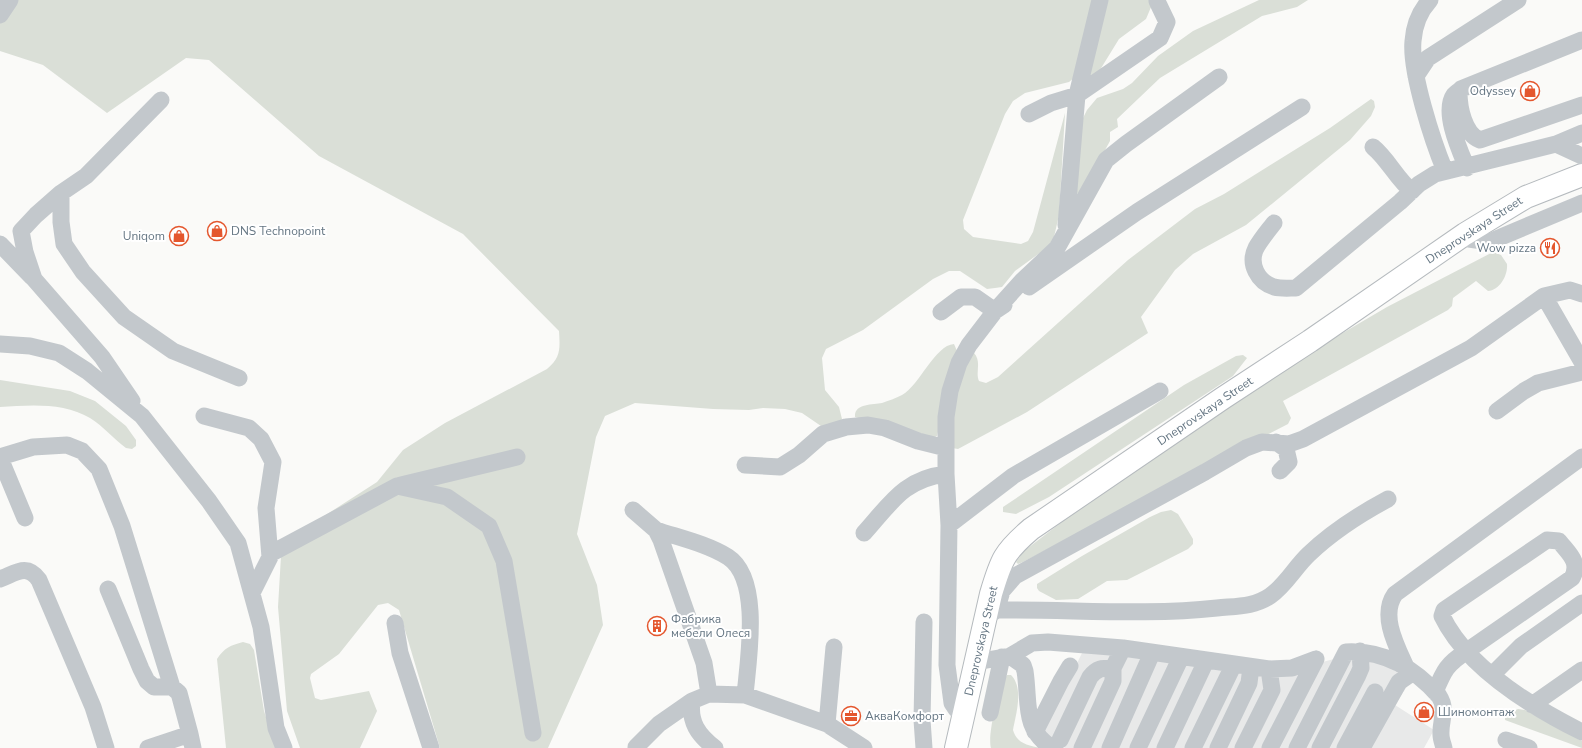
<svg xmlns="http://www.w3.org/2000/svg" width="1582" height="748" font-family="'Nunito Sans',sans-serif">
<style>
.built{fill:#e8e9e9}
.green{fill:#dadfd7}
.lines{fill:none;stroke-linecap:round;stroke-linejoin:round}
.major-casing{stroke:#b5babe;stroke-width:24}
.minor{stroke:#c3c8cc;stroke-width:17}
.major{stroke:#fff;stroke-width:22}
.labels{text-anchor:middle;stroke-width:4;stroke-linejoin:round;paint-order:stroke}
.poi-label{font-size:12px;fill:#657683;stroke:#fff;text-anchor:start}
.street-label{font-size:12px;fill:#657683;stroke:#fff}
</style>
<rect width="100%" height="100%" fill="#fafaf8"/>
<path class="built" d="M 1083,651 L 1285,672 L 1334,659 L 1368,656 L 1411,680 L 1395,705 L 1434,730 L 1424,748 L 1065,748 L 1043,732 Z"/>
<path class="green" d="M 0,0 L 1093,0 L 1075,77 L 1069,82 L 1025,93 L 1013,101 L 1005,114 L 963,220 L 964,229 L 973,237 L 1021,244 L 1028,241 L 1033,232 L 1065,113 L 1059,215 L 1054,237 L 1048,247 L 1015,271 L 1002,287 L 995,288 L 987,289 L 960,271 L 949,271 L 933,279 L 863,330 L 826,349 L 822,358 L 825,390 L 839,407 L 842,419 L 839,424 L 821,426 L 802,413 L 785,409 L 763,408 L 749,410 L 713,409 L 635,403 L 605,416 L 596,437 L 577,534 L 597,585 L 603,625 L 548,748 L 440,748 L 399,610 L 388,603 L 378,605 L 339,654 L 311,674 L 310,678 L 315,698 L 321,700 L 369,691 L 377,711 L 360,748 L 300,748 L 287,711 L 278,607 L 281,556 L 318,520 L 377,482 L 403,450 L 445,423 L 547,369 C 561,357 560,349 559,331 L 463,234 L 319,156 L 209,60 L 186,58 L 107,113 L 43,65 L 0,51 Z
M 1103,0 L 1154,0 L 1146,19 L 1119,39 L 1095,78 L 1089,80 Z
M 1259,0 L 1308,0 L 1297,7 L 1262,16 L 1160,78 L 1117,119 L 1118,127 L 1110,132 L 1110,141 L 1083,190 L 1077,194 L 1074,193 L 1082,120 L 1087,110 L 1097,98 L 1123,89 L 1132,83 L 1158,56 L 1193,31 Z
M 1371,99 L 1374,101 L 1375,107 L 1371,116 L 1350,140 L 1246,225 L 1193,254 L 1175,270 L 1141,317 L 1148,333 L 1027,412 L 958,449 L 952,448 L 950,418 L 959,372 L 974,353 C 982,362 975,372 979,381 L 986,383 L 998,377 L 1128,260 L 1195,209 L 1224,194 L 1330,128 Z
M 1493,252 L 1501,255 L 1507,264 C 1508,275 1500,290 1488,291 L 1476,281 L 1453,298 L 1452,306 L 1448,310 L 1283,401 L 1291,418 L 1288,424 L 1023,562 L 1018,564 L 1016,562 L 1024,551 L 1097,495 L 1324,344 L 1387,307 Z
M 954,344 L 957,351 L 937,436 L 933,438 L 855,417 C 854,403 873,405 882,403 C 888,401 896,398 902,395 C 919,386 935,345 954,344 Z
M 1243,355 L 1247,358 L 1233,376 L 1049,497 L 1016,514 L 1003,512 L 1003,507 L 1184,385 L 1236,356 Z
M 0,380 L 70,391 L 95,401 L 126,426 L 136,440 L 136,446 L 132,449 L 126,448 C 114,439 103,426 90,418 C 64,402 29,405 0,407 Z
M 1171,510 L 1178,514 L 1193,539 L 1193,544 L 1188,549 L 1127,580 L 1107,581 L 1078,599 L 1056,600 L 1039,591 L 1037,588 L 1037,584 L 1082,556 L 1150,517 L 1161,512 Z
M 243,642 L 250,644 L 254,650 L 264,711 L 276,748 L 226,748 L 217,659 C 224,648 231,645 243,642 Z
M 1007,675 L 1011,675 C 1024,688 1016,714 1013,730 C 1017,744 1028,745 1041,748 L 991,748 C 987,735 999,687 1007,675 Z
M 1518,709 L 1525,710 L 1582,741 L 1582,748 L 1505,720 L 1505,715 Z"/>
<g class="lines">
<defs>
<path id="major" d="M 956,748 L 991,594 C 1001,560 1004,552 1031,529 L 1223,398 L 1310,341 L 1465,234 L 1526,197 L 1582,175"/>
</defs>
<use href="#major" class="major-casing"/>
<path class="minor" d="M 1430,0 C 1420,11 1414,26 1413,41 C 1410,72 1433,142 1445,171
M 0,15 L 10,0
M 1416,76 L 1428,58 L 1518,0
M 1459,92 C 1459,107 1464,134 1480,140 L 1582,105
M 161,100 L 86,176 L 61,193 L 61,222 L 64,244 L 83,272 L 124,317 L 173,351 L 239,378
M 1029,114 L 1051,103 L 1077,95 L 1160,38 L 1167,22 L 1157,1
M 1556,144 L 1582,156
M 1373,147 C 1388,159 1398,181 1412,191
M 1467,168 C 1460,151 1442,112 1454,95 C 1456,93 1459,91 1461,89 L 1582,40
M 61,193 L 36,215 L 21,231 L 25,252 L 34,279 L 102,357 L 132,401
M 1274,223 C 1268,231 1261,239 1256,248 C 1248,264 1258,282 1274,287 C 1282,289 1289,288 1296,288 L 1400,202 L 1419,184 L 1435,174 L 1556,144 L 1582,133
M 1066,225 L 1077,95 L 1100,0
M 1465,234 L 1469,239 L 1489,242 L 1582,203
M 0,244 L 32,277
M 1029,287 L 1137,212 L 1302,107
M 1544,296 L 1570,290 L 1582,294
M 941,312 L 961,297 L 975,297 L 995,311 L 1004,305
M 0,344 L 30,346 L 59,353 L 87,371 L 142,416 L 209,501 L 238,543 L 261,627 L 276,728 L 284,748
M 1497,411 L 1524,391 L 1538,383 L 1582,372
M 204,416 L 249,428 L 261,439 L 273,462 L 266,508 L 270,557 L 252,593
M 1276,442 L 1286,449 L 1289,462 L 1280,471
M 0,457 L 33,447 L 67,445 L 82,451 L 99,469 L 122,526 L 172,687
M 0,458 L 25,518
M 745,465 L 780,467 L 799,455 L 823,434 L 846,427 L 868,425 L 885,428 L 918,441 L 946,448
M 401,485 L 517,457
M 633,510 L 656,530 L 661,540 L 704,663 L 709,694
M 949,525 L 1013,476 L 1160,391
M 656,530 C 680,538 707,544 728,557 C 762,579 748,661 745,695
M 864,533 C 891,503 904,479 946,474
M 270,554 L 397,486 L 447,497 L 489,526 L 504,561 L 533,733
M 0,579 C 16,573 27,563 39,580 L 93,707 L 106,748
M 108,589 L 141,669 L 147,681 L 154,687 L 172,687 L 179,693 L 190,734
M 997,608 L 1002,591 L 1015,576 L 1205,472 L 1246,448 L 1262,442 L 1289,444 L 1303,439 L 1471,348 L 1544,296 L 1582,362
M 987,616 L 997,610 C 1070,609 1144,616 1217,608 C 1236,606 1254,607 1270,596 C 1286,585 1295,567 1309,554 C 1331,533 1360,514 1388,499
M 395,623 L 400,653 L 431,748
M 1010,656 L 1032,643 L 1048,642 L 1123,648 L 1269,669 L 1292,668 L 1316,659
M 976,662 L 1010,656 L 1023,665 L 1025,671 C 1030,704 1022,728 1052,748
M 1406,667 C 1396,645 1380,615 1395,594 L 1582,457
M 1492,675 L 1521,646 L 1582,603
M 1435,692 C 1444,670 1447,664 1467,651 L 1572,578 C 1581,562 1568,553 1559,541 L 1547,540 L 1444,610 L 1442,616 C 1467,668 1532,707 1582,732
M 1532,705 L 1582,670
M 964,713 L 956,709 L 952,703 L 947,665 L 949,525 L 946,474 L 946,417 L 950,391 L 959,363 L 969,345 L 995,311 L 1022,281 L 1057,248 L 1106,160 L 1126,144 L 1219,77
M 990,713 L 1002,657
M 827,724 L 834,647
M 1035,732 L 1061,681 L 1070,666
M 1060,740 L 1090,677 C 1097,668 1102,668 1113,668
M 1506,740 L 1529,748
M 636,747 L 659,724 L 692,701
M 148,748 L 190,734 L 193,748
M 715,748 C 698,735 689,722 692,701 L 709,694 L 745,695 L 827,724 L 864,748
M 924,748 L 922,720 L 924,622
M 1082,748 L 1113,681 L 1113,668 L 1123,648
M 1110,748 L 1152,653
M 1138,748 L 1181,657
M 1165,748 L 1206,661
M 1193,748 L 1233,666
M 1218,748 L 1249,683 L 1251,667
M 1243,748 L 1272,690 L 1269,669
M 1270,748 L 1316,659
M 1297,748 L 1346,652 C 1384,650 1415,669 1439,696 C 1448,710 1440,720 1441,735 C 1441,739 1443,744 1444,748
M 1320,748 L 1358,675 L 1361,668 L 1360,651
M 1345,748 L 1375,692
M 1362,748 L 1399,682 L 1412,673"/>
<use href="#major" class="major"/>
</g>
<defs>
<symbol id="shop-ring" viewBox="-11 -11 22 22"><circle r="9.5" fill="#fff" stroke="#e4572e" stroke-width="1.5"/><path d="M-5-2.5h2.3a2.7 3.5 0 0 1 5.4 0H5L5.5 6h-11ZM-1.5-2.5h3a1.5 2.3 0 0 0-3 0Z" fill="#e4572e"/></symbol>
<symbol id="restaurant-ring" viewBox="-11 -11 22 22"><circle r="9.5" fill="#fff" stroke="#e4572e" stroke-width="1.5"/><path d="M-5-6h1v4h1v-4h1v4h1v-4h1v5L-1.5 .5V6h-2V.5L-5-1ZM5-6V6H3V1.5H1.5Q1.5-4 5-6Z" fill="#e4572e"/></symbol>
<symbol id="building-ring" viewBox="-11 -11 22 22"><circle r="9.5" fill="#fff" stroke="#e4572e" stroke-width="1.5"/><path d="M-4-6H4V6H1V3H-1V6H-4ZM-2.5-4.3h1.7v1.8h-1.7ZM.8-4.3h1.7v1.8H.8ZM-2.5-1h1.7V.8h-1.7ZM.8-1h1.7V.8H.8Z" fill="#e4572e"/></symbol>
<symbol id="office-ring" viewBox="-11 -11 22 22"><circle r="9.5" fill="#fff" stroke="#e4572e" stroke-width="1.5"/><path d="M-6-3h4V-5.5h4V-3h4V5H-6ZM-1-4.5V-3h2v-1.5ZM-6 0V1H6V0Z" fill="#e4572e"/></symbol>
</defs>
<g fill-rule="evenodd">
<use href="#shop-ring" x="1519" y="80" width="22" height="22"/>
<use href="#shop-ring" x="206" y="220" width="22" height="22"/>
<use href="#shop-ring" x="168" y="225" width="22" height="22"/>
<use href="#restaurant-ring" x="1539" y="237" width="22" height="22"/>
<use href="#building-ring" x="646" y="615" width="22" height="22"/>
<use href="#shop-ring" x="1413" y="701" width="22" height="22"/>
<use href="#office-ring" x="840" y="705" width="22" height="22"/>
</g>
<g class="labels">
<g class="poi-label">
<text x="1516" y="95" text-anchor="end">Odyssey</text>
<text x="231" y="235">DNS Technopoint</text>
<text x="165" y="240" text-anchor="end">Uniqom</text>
<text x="1536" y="252" text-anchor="end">Wow pizza</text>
<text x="671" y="623">Фабрика<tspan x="671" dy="14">мебели Олеся</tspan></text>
<text x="1438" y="716">Шиномонтаж</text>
<text x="865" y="720">АкваКомфорт</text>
</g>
<g class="street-label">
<text transform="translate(1474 230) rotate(-33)" y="4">Dneprovskaya Street</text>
<text transform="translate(1205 411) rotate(-34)" y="4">Dneprovskaya Street</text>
<text transform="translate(981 641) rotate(-77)" y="4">Dneprovskaya Street</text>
</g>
</g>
</svg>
